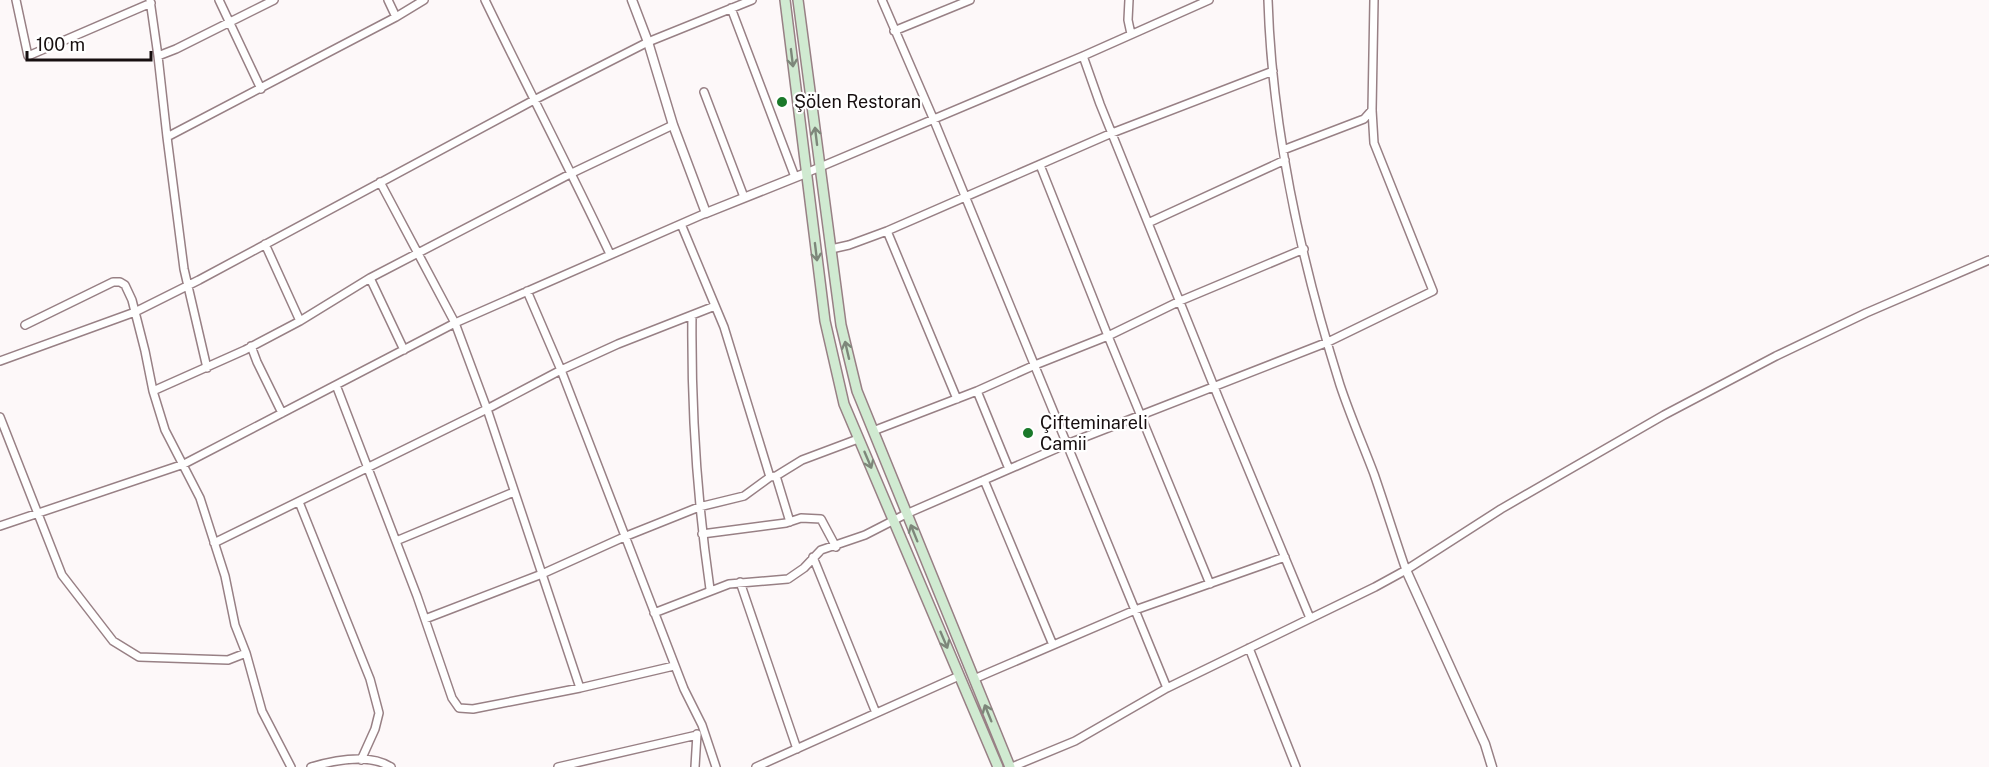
<svg xmlns="http://www.w3.org/2000/svg" width="1989" height="767" font-family="'Public Sans',sans-serif">
<style>
.lines{fill:none;stroke-linecap:round;stroke-linejoin:round}
.minor-casing{stroke:#988085;stroke-width:10}
.tertiary-casing{stroke:#988085;stroke-width:11}
.secondary-casing{stroke:#988085;stroke-width:12}
.minor{stroke:#fff;stroke-width:7}
.tertiary{stroke:#fff;stroke-width:8}
.secondary{stroke:#d0ead1;stroke-width:9}
.oneway{stroke:#7d877a}
.poi-dot{fill:#1a792a;stroke:#fff;stroke-width:2}
.labels{text-anchor:middle;stroke-width:4.5;stroke-linejoin:round;paint-order:stroke}
.poi-label{font-size:18px;fill:#170f10;stroke:#fff;text-anchor:start}
</style>
<rect width="100%" height="100%" fill="#fdf8f9"/>
<g class="lines">
<defs>
<path id="minor" d="M 16,0 L 28,56 L 151,3
M 150,0 L 158,56 L 176,49 L 274,0
M 219,0 L 261,89
M 388,0 L 396,17
M 485,0 C 526,85 570,169 610,254
M 882,0 L 933,118 L 1167,688
M 1129,0 L 1128,20 L 1131,34
M 1268,0 C 1272,130 1301,261 1340,385 C 1350,415 1363,445 1374,474 C 1385,506 1395,538 1406,570
M 731,8 L 795,177
M 894,31 L 970,0
M 158,56 L 167,137
M 1083,56 L 1100,104 L 1219,399 L 1310,618
M 704,92 L 744,197
M 1283,150 L 1364,119 L 1372,110
M 1040,165 L 1108,336 L 1210,584
M 806,173 L 1083,56 L 1209,0
M 380,182 L 455,323 L 487,409 L 580,688
M 1148,223 L 1285,160
M 681,224 L 724,327 L 770,477
M 887,231 L 957,399
M 265,244 L 300,321
M 831,249 L 849,245 L 887,231 L 1112,133 L 1273,71
M 370,278 L 404,350
M 527,291 L 561,370 L 684,689 L 702,725 L 716,767
M 692,315 C 691,407 697,499 710,589
M 25,325 L 113,282 L 120,282 L 125,285 L 132,300 L 145,351 L 153,391 L 165,430 L 200,498 L 225,576 L 235,625 L 246,653 L 262,711 L 291,767
M 251,346 L 257,362 L 282,413
M 0,361 L 135,312 L 199,280 L 534,100 L 648,42 L 752,0
M 207,368 L 184,269 L 167,137 L 396,17 L 424,0
M 336,385 L 417,596 L 452,698 L 459,708 L 473,709 L 580,688 L 674,666
M 153,391 L 245,350 L 300,321 L 370,278 L 572,173 L 673,125
M 977,391 L 1009,469
M 0,417 L 62,575 L 113,641 L 139,657 L 228,660 L 246,653
M 873,431 L 977,391 L 1035,365 L 1108,336 L 1180,301 L 1304,249
M 776,476 L 790,522
M 984,480 L 1053,645
M 299,502 L 370,679 L 379,713 L 375,729 L 361,760
M 0,526 L 184,464 L 455,323 L 706,213
M 702,534 L 786,523 L 801,518 L 821,519 L 836,547
M 396,541 L 514,492
M 214,543 L 487,409 L 561,370 L 618,344 L 715,306
M 813,557 L 876,713
M 740,582 L 797,749
M 654,613 L 729,584 L 788,579 L 804,568 L 821,550 L 865,535 L 906,514 L 1067,444 L 1328,342 L 1433,291 L 1374,143 L 1372,110 L 1374,0
M 425,619 L 542,574 L 624,537 L 699,507 L 744,496 L 770,477 L 776,476 L 802,460 L 858,439
M 1249,648 L 1296,767
M 974,679 L 1135,610 L 1285,557
M 311,767 C 335,760 369,753 391,767
M 558,767 L 697,735
M 695,767 L 697,734
M 756,767 L 959,676
M 1012,767 L 1075,741 L 1167,688 L 1375,587 L 1406,570 L 1501,509 L 1664,415 L 1776,356 L 1866,313 L 1989,260"/>
<path id="tertiary" d="M 632,0 L 648,42 L 673,125 L 706,213 L 806,173
M 1406,570 L 1485,744 L 1492,767"/>
<path id="secondary" d="M 785,0 L 825,321 L 844,404 L 998,767
M 798,0 L 841,325 L 857,391 L 1010,767"/>
</defs>
<use href="#minor" class="minor-casing"/>
<use href="#tertiary" class="tertiary-casing"/>
<use href="#secondary" class="secondary-casing"/>
<use href="#minor" class="minor"/>
<use href="#tertiary" class="tertiary"/>
<use href="#secondary" class="secondary"/>
</g>
<defs><path id="oneway-shaft" d="M-6 0H5M1.5-3L5.5 0L1.5 3" fill="none" stroke-width="1.6" stroke-linecap="round" stroke-linejoin="round" transform="scale(1.5)"/></defs>
<g class="oneway">
<use href="#oneway-shaft" transform="translate(792 58) rotate(83)"/>
<use href="#oneway-shaft" transform="translate(816 136) rotate(-97)"/>
<use href="#oneway-shaft" transform="translate(816 252) rotate(83)"/>
<use href="#oneway-shaft" transform="translate(847 350) rotate(-103)"/>
<use href="#oneway-shaft" transform="translate(868 460) rotate(67)"/>
<use href="#oneway-shaft" transform="translate(914 533) rotate(-112)"/>
<use href="#oneway-shaft" transform="translate(944 640) rotate(67)"/>
<use href="#oneway-shaft" transform="translate(988 713) rotate(-112)"/>
</g>
<g class="poi-dot">
<circle cx="782" cy="102" r="6"/>
<circle cx="1028" cy="433" r="6"/>
</g>
<g class="labels">
<g class="poi-label">
<text x="794" y="108">Şölen Restoran</text>
<text x="1040" y="429">Çifteminareli<tspan x="1040" dy="21">Camii</tspan></text>
</g>
</g>
<path d="M27 51v9h124v-9" fill="none" stroke="#170f10" stroke-width="3"/>
<text x="36" y="51" font-size="18" fill="#170f10" stroke="#ffffff" stroke-width="4.5" paint-order="stroke">100 m</text>
</svg>
